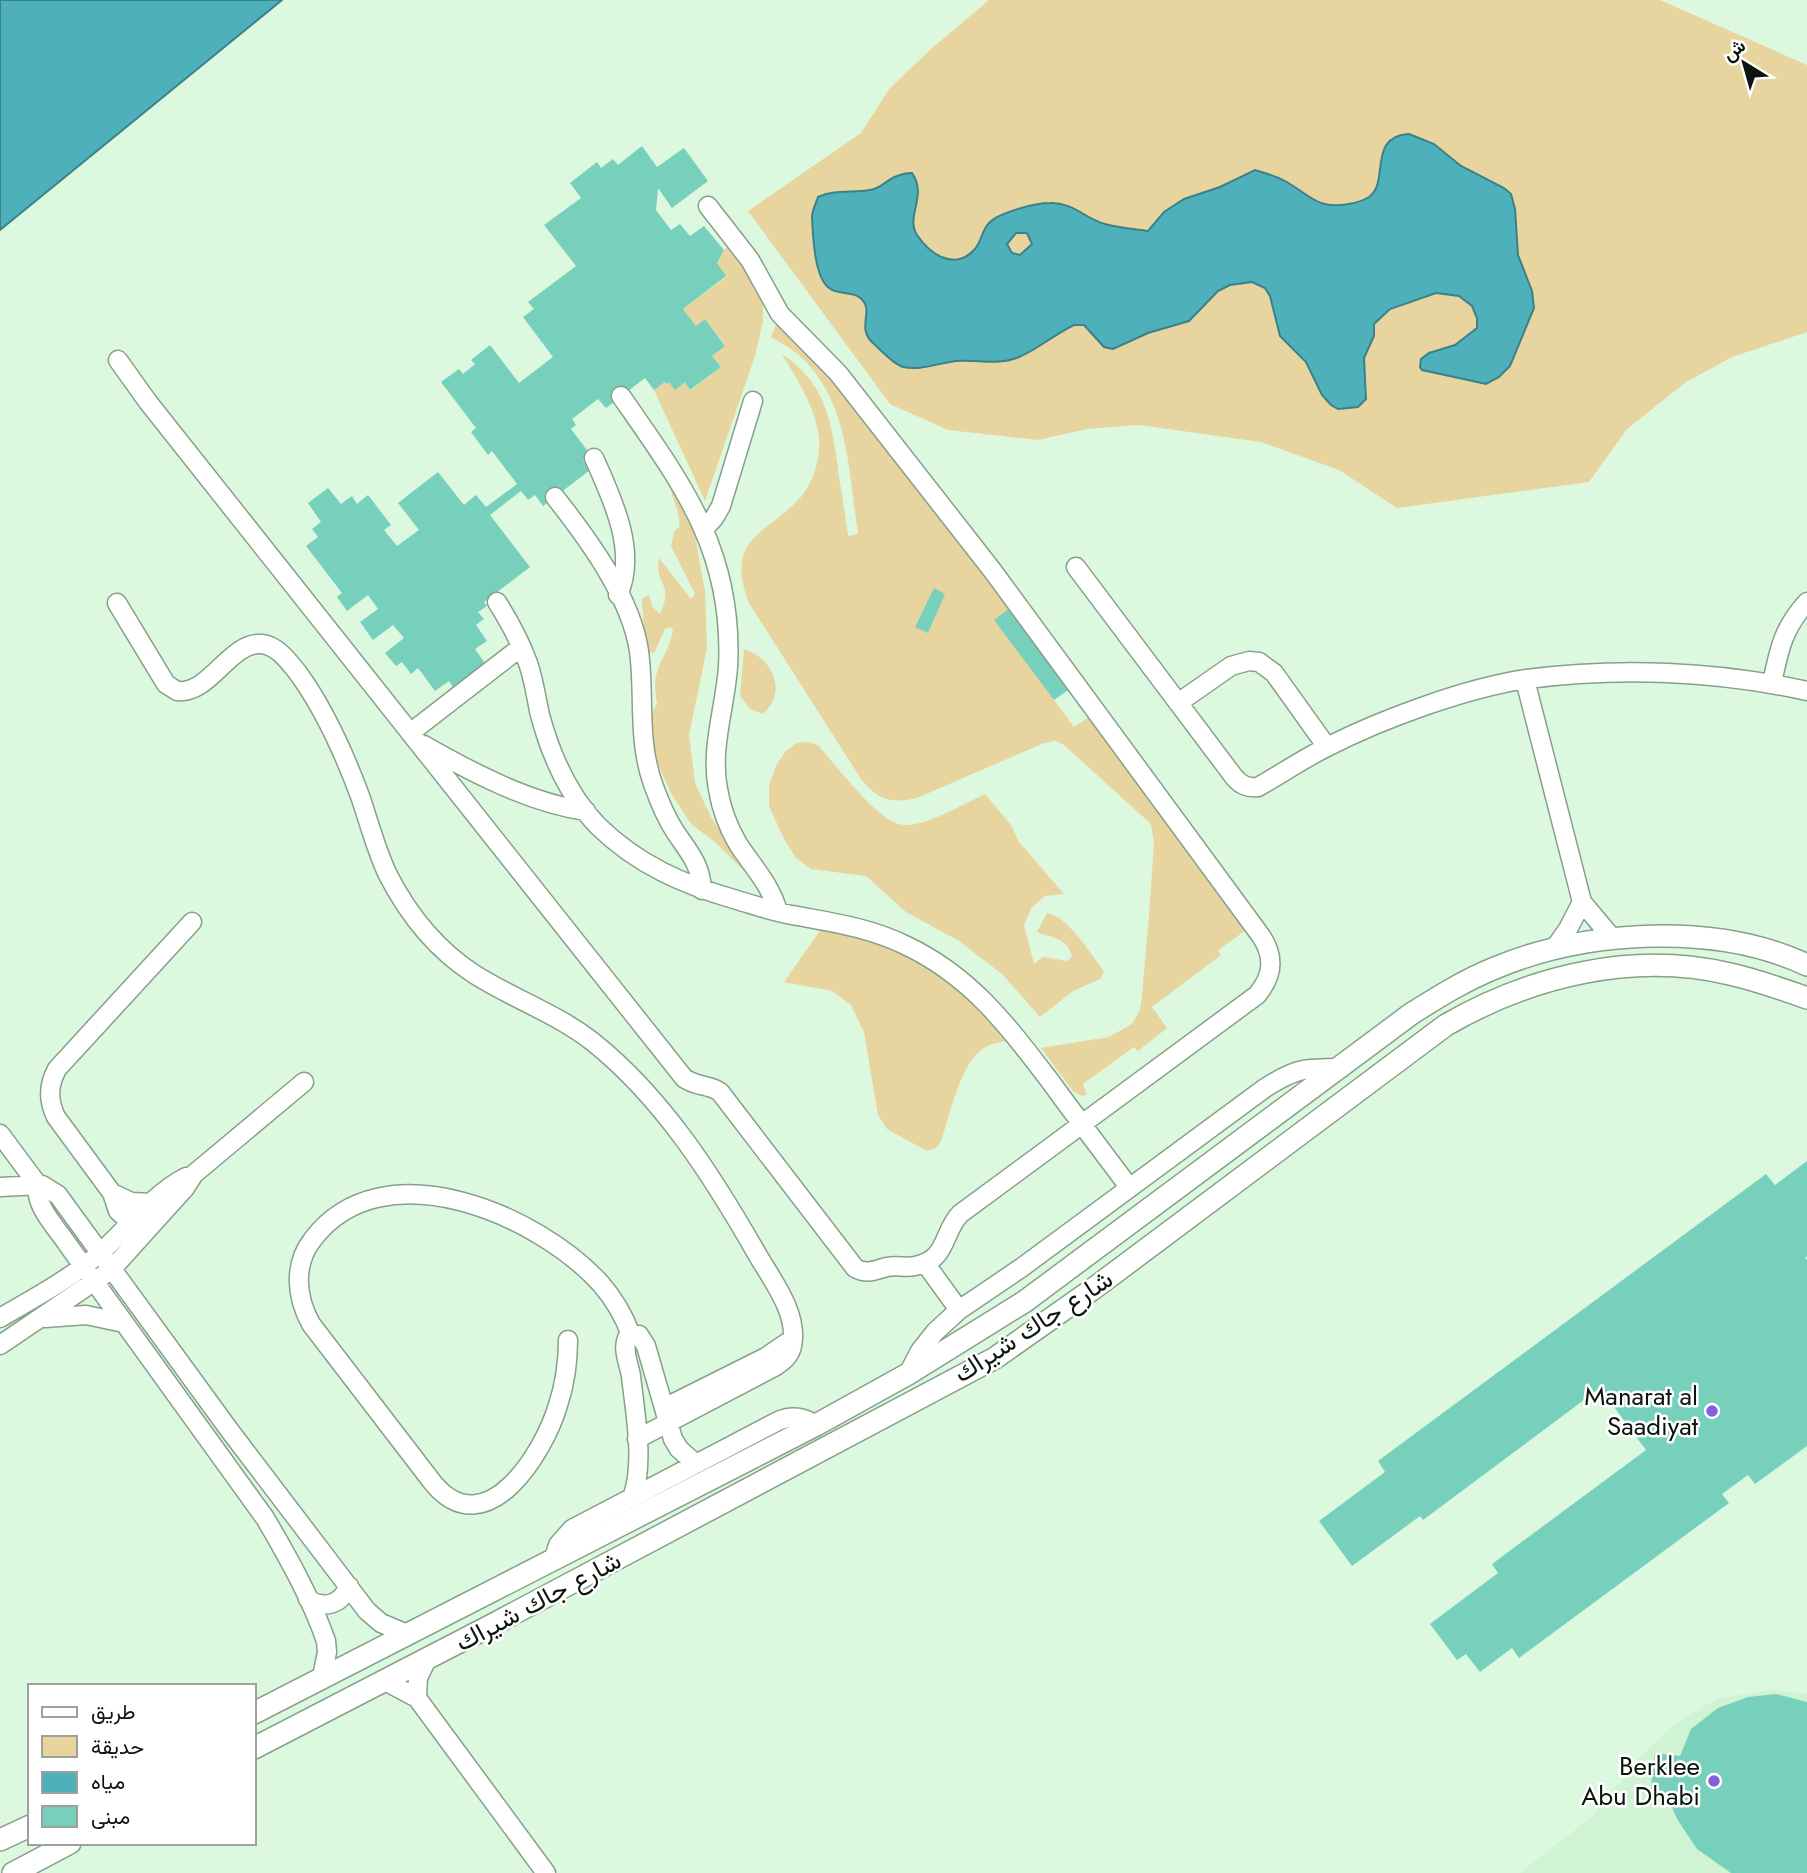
<svg xmlns="http://www.w3.org/2000/svg" width="1807" height="1873" font-family="Jost,Vazirmatn,sans-serif">
<style>
.built{fill:#d0f3d3}
.green{fill:#e8d49f}
.water{fill:#4eb0bb;stroke:#3a8287;stroke-width:2;fill-rule:evenodd}
.building{fill:#76d0bb}
.lines{fill:none;stroke-linecap:round;stroke-linejoin:round}
.minor-casing{stroke:#86a089;stroke-width:21}
.tertiary-casing{stroke:#86a089;stroke-width:24}
.minor{stroke:#fff;stroke-width:18}
.tertiary{stroke:#fff;stroke-width:21}
.poi-dot{fill:#8361db;stroke:#fff;stroke-width:2.5}
.labels{text-anchor:middle;stroke-width:5;stroke-linejoin:round;paint-order:stroke}
.street-label{font-size:26px;fill:#0b150d;stroke:#fff}
.poi-label{font-size:26px;fill:#0b150d;stroke:#fff;text-anchor:end}
</style>
<rect width="100%" height="100%" fill="#dcf8df"/>
<path class="built" d="M 1772,1690 L 1807,1694 L 1807,1873 L 1520,1873 L 1594,1815 L 1606,1795 L 1618,1785 L 1646,1751 L 1673,1726 L 1716,1699 Z"/>
<path class="green" d="M 989,0 L 1660,0 L 1807,65 L 1807,332 L 1732,357 L 1686,382 L 1627,429 L 1589,482 L 1397,508 L 1339,470 L 1261,442 L 1139,425 L 1087,429 L 1038,440 L 948,430 L 890,404 L 748,211 L 861,133 L 890,88 L 931,49 Z
M 731,244 L 758,287 L 763,301 L 763,321 L 755,356 L 705,501 L 654,390 L 665,382 L 667,384 L 669,382 L 675,389 L 685,382 L 691,390 L 721,367 L 712,356 L 725,345 L 705,319 L 696,326 L 683,309 L 726,277 L 717,263 L 724,250 Z
M 778,320 L 817,353 L 1014,605 L 995,620 L 1074,727 L 1094,714 L 1252,926 L 1218,950 L 1221,955 L 1152,1007 L 1167,1028 L 1138,1051 L 1134,1047 L 1083,1084 L 1087,1095 L 1082,1096 L 1073,1091 L 1041,1048 L 1109,1037 L 1132,1024 L 1140,1010 L 1142,996 L 1149,916 L 1154,843 L 1151,824 L 1064,745 L 1055,741 L 1044,743 L 917,798 C 890,804 878,800 861,779 L 749,603 C 724,538 766,535 800,498 C 813,484 821,457 819,438 C 816,408 797,379 782,354 C 823,382 830,414 837,461 C 840,486 845,511 848,536 L 858,534 C 849,475 849,402 802,358 C 793,349 782,344 771,337 Z
M 669,479 L 682,496 L 694,529 L 705,592 L 707,648 L 689,735 L 695,783 L 711,817 L 754,881 L 715,842 L 691,824 L 672,795 L 654,756 L 648,719 L 657,704 C 650,665 665,665 673,631 L 671,627 L 665,629 L 654,653 L 645,651 L 642,599 L 649,595 L 652,606 L 660,614 C 675,582 654,586 659,558 L 691,599 L 695,594 L 671,546 L 674,532 L 679,527 C 681,510 670,497 669,479 Z
M 744,649 C 773,658 788,692 763,714 L 750,709 L 740,696 Z
M 808,742 L 818,745 C 835,764 880,825 904,825 C 928,826 963,804 985,794 L 1011,825 L 1019,842 L 1064,894 L 1045,896 L 1032,907 L 1024,925 L 1034,964 L 1043,957 L 1068,961 L 1072,956 C 1068,938 1052,938 1037,932 L 1047,913 C 1068,916 1091,955 1104,971 L 1100,979 L 1073,991 L 1040,1017 L 1002,974 L 959,941 L 906,912 L 866,876 L 811,869 L 796,858 L 784,839 L 769,806 L 769,785 L 777,764 L 786,751 L 797,743 Z
M 822,928 L 883,940 L 939,969 L 1010,1040 C 1001,1042 992,1043 984,1048 C 960,1063 950,1115 941,1141 L 936,1148 L 927,1151 L 887,1129 L 878,1115 L 864,1032 L 851,1005 L 832,991 L 784,982 Z"/>
<path class="water" d="M 0,0 L 282,0 L 0,230 Z
M 1409,134 L 1434,144 L 1461,166 L 1504,188 L 1511,194 L 1515,209 L 1518,255 L 1532,291 L 1534,308 L 1510,366 L 1499,377 L 1486,384 L 1422,370 L 1420,367 L 1421,359 L 1429,353 L 1455,345 L 1477,328 L 1477,318 L 1472,306 L 1459,296 L 1436,293 L 1390,309 L 1374,324 L 1374,336 L 1364,358 L 1366,399 L 1358,407 L 1338,409 L 1331,405 L 1322,395 L 1306,362 L 1280,336 L 1270,296 L 1265,288 L 1252,282 L 1230,285 L 1218,291 L 1189,321 L 1148,333 L 1113,349 L 1104,347 L 1084,325 L 1074,325 C 1055,334 1038,349 1019,357 C 999,366 977,359 956,361 C 938,363 920,371 903,367 C 893,364 882,351 874,344 C 854,327 877,310 859,297 C 850,291 838,295 829,288 C 814,277 813,235 812,217 C 812,211 816,203 818,197 C 834,189 853,193 870,190 C 885,188 888,174 912,173 C 928,196 905,216 917,235 C 930,254 954,271 974,250 C 981,243 982,230 989,223 C 999,212 1036,203 1050,203 C 1072,202 1086,219 1105,224 C 1119,228 1134,229 1148,231 L 1164,212 L 1184,199 L 1220,187 L 1255,170 C 1265,173 1276,176 1285,181 C 1310,195 1317,210 1349,204 C 1355,203 1364,200 1369,197 C 1390,182 1367,136 1409,134 ZM 1016,233 L 1027,233 L 1032,244 L 1020,255 L 1012,253 L 1007,244 Z"/>
<path class="building" d="M 642,146 L 657,167 L 684,148 L 708,181 L 672,208 L 658,188 L 656,210 L 671,230 L 680,224 L 690,236 L 704,226 L 724,250 L 717,263 L 726,276 L 683,309 L 696,326 L 705,319 L 725,346 L 712,356 L 721,367 L 690,390 L 685,382 L 675,390 L 669,382 L 667,384 L 665,382 L 654,390 L 645,378 L 606,408 L 598,399 L 572,419 L 576,425 L 571,429 L 590,454 L 583,460 L 590,470 L 543,506 L 535,495 L 528,500 L 521,491 L 490,515 L 530,567 L 484,602 L 487,606 L 478,612 L 484,619 L 476,625 L 487,641 L 475,649 L 487,666 L 455,690 L 449,681 L 435,691 L 418,668 L 411,674 L 402,662 L 396,666 L 385,653 L 404,638 L 393,625 L 373,640 L 360,622 L 378,609 L 368,595 L 347,611 L 337,597 L 342,593 L 306,546 L 318,537 L 312,529 L 321,522 L 308,503 L 328,488 L 341,504 L 352,496 L 357,504 L 368,495 L 391,525 L 384,530 L 397,546 L 419,530 L 398,503 L 438,472 L 464,505 L 476,495 L 486,507 L 517,484 L 492,451 L 488,455 L 471,432 L 476,428 L 441,382 L 459,369 L 463,374 L 475,364 L 471,360 L 490,345 L 519,383 L 553,357 L 523,317 L 534,309 L 528,302 L 576,266 L 544,225 L 581,198 L 570,183 L 597,162 L 601,168 L 613,159 L 618,165 Z
M 934,588 L 945,594 L 928,633 L 915,627 Z
M 1014,605 L 1074,686 L 1054,700 L 994,620 Z
M 1807,1161 L 1807,1256 L 1805,1258 L 1807,1260 L 1807,1446 L 1755,1484 L 1748,1475 L 1722,1494 L 1729,1503 L 1519,1658 L 1512,1648 L 1480,1672 L 1466,1654 L 1457,1660 L 1430,1624 L 1498,1573 L 1492,1564 L 1646,1450 L 1600,1388 L 1423,1520 L 1420,1516 L 1352,1566 L 1319,1521 L 1385,1472 L 1378,1461 L 1766,1174 L 1775,1185 Z
M 1776,1694 L 1807,1702 L 1807,1873 L 1731,1873 L 1697,1849 L 1677,1819 L 1671,1805 L 1649,1803 L 1655,1753 L 1680,1756 L 1691,1729 L 1718,1708 L 1748,1697 Z"/>
<g class="lines">
<defs>
<path id="minor" d="M 118,360 L 148,402 L 684,1078 C 696,1087 709,1084 720,1092 L 855,1268 C 867,1275 875,1270 887,1267 C 897,1265 906,1268 915,1266 C 948,1260 942,1233 960,1214 L 1257,995 C 1273,976 1275,957 1261,936 L 992,570 L 838,373 L 780,314 L 750,260 L 708,206
M 621,396 C 683,485 734,552 728,667 C 725,709 710,748 718,789 C 721,808 728,827 738,844 C 753,867 771,885 778,912
M 594,458 C 612,498 638,552 618,595
M 555,497 C 588,539 631,597 639,651 C 645,696 637,739 653,784 C 659,801 666,818 676,833 C 689,852 701,865 702,890
M 704,529 L 714,518 L 721,506 L 753,401
M 1076,567 L 1234,777 C 1241,785 1247,788 1258,787 C 1281,774 1303,759 1327,747 C 1382,719 1466,688 1527,679 C 1619,667 1717,671 1807,691
M 497,602 C 509,621 520,641 528,663 C 534,680 536,697 540,715 C 551,756 568,795 598,826 C 638,865 684,885 737,900 C 757,906 777,913 798,916 C 835,923 870,928 905,945 C 971,976 1007,1025 1050,1081 C 1076,1117 1103,1152 1129,1187
M 117,603 L 166,684 L 177,691 C 210,695 230,641 262,644 C 278,646 289,662 298,673 C 325,710 344,753 360,796 C 369,822 376,850 388,875 C 408,914 437,950 474,974 C 513,999 556,1013 593,1042 C 663,1098 713,1177 757,1254 C 772,1280 799,1314 792,1346 C 790,1356 783,1361 776,1366 L 637,1439
M 1525,680 L 1582,902 L 1613,939
M 1772,683 C 1779,650 1783,628 1807,602
M 1178,703 L 1231,666 L 1249,661 L 1259,662 L 1274,673 L 1327,747
M 410,733 L 521,647
M 424,745 C 473,773 530,803 586,811
M 1554,949 L 1568,929 L 1582,902
M 0,1134 L 38,1185 C 34,1206 57,1228 68,1245 L 265,1518 C 288,1557 311,1598 326,1641 L 327,1652 L 322,1677
M 0,1187 L 42,1185 L 58,1195 L 230,1431 L 367,1611 L 381,1623 L 407,1634
M 112,1193 L 131,1202 L 152,1203
M 148,1229 L 131,1223 L 118,1211 L 112,1193 L 56,1117 C 48,1100 48,1086 57,1069 L 192,922
M 925,1263 L 959,1310
M 0,1318 C 34,1298 70,1279 100,1253 C 128,1228 153,1194 186,1177
M 45,1318 L 86,1315 L 124,1323
M 631,1335 L 627,1338 C 622,1349 629,1364 631,1376 C 635,1413 645,1463 632,1498
M 631,1335 L 639,1335 L 646,1346 L 673,1439 L 679,1449 L 696,1464
M 568,1340 C 568,1362 565,1384 558,1405 C 544,1453 486,1547 433,1483 L 311,1324 C 296,1297 293,1264 313,1239 C 383,1147 539,1215 601,1284 C 614,1299 624,1316 631,1335
M 0,1345 L 111,1270 L 185,1188 L 194,1174 L 304,1082
M 908,1374 L 920,1351 L 935,1332 L 959,1310 L 1021,1268 L 1265,1088 C 1296,1068 1305,1068 1341,1068
M 664,1408 L 766,1357 L 788,1342
M 554,1558 L 558,1545 L 572,1529 L 778,1421 C 792,1415 803,1417 816,1425
M 308,1599 C 325,1610 341,1604 349,1586
M 385,1681 L 417,1698 L 546,1873
M 417,1698 L 418,1678 L 427,1659"/>
<path id="tertiary" d="M 254,1713 L 816,1425 L 908,1374 L 1024,1302 L 1411,1014 C 1438,997 1465,980 1495,968 C 1586,930 1716,922 1807,965
M 254,1748 L 492,1625 L 995,1358 L 1093,1289 L 1446,1025 C 1531,976 1633,951 1730,974 C 1756,980 1782,989 1807,998
M 0,1840 L 30,1826
M 13,1873 L 70,1843"/>
</defs>
<use href="#minor" class="minor-casing"/>
<use href="#tertiary" class="tertiary-casing"/>
<use href="#minor" class="minor"/>
<use href="#tertiary" class="tertiary"/>
</g>
<g class="poi-dot">
<circle cx="1712" cy="1411" r="7"/>
<circle cx="1714" cy="1781" r="7"/>
</g>
<g class="labels">
<g class="street-label">
<text transform="translate(1033 1326) rotate(-33)" y="9">شارع جاك شيراك</text>
<text transform="translate(538 1601) rotate(-28)" y="9">شارع جاك شيراك</text>
</g>
<g class="poi-label">
<text x="1698" y="1405">Manarat al<tspan x="1698" dy="30">Saadiyat</tspan></text>
<text x="1700" y="1775">Berklee<tspan x="1700" dy="30">Abu Dhabi</tspan></text>
</g>
</g>
<rect x="28" y="1684" width="228" height="161" fill="#ffffff" stroke="#9da19e" stroke-width="2"/>
<rect x="42" y="1707" width="35" height="10" fill="#ffffff" stroke="#9da19e" stroke-width="2"/>
<text x="91" y="1719" font-size="21" fill="#0b150d">طريق</text>
<rect x="42" y="1736" width="35" height="21" fill="#e8d49f" stroke="#9da19e" stroke-width="2"/>
<text x="91" y="1754" font-size="21" fill="#0b150d">حديقة</text>
<rect x="42" y="1772" width="35" height="21" fill="#4eb0bb" stroke="#9da19e" stroke-width="2"/>
<text x="91" y="1789" font-size="21" fill="#0b150d">مياه</text>
<rect x="42" y="1806" width="35" height="21" fill="#76d0bb" stroke="#9da19e" stroke-width="2"/>
<text x="91" y="1824" font-size="21" fill="#0b150d">مبنى</text>
<g transform="translate(1744 63) rotate(323)" stroke="#ffffff" stroke-width="5" paint-order="stroke">
<path d="M0-5L12 26L0 18L-12 26Z" fill="#0b150d"/>
<text y="-10" font-size="19" font-weight="bold" text-anchor="middle" fill="#0b150d">ش</text>
</g>
</svg>
